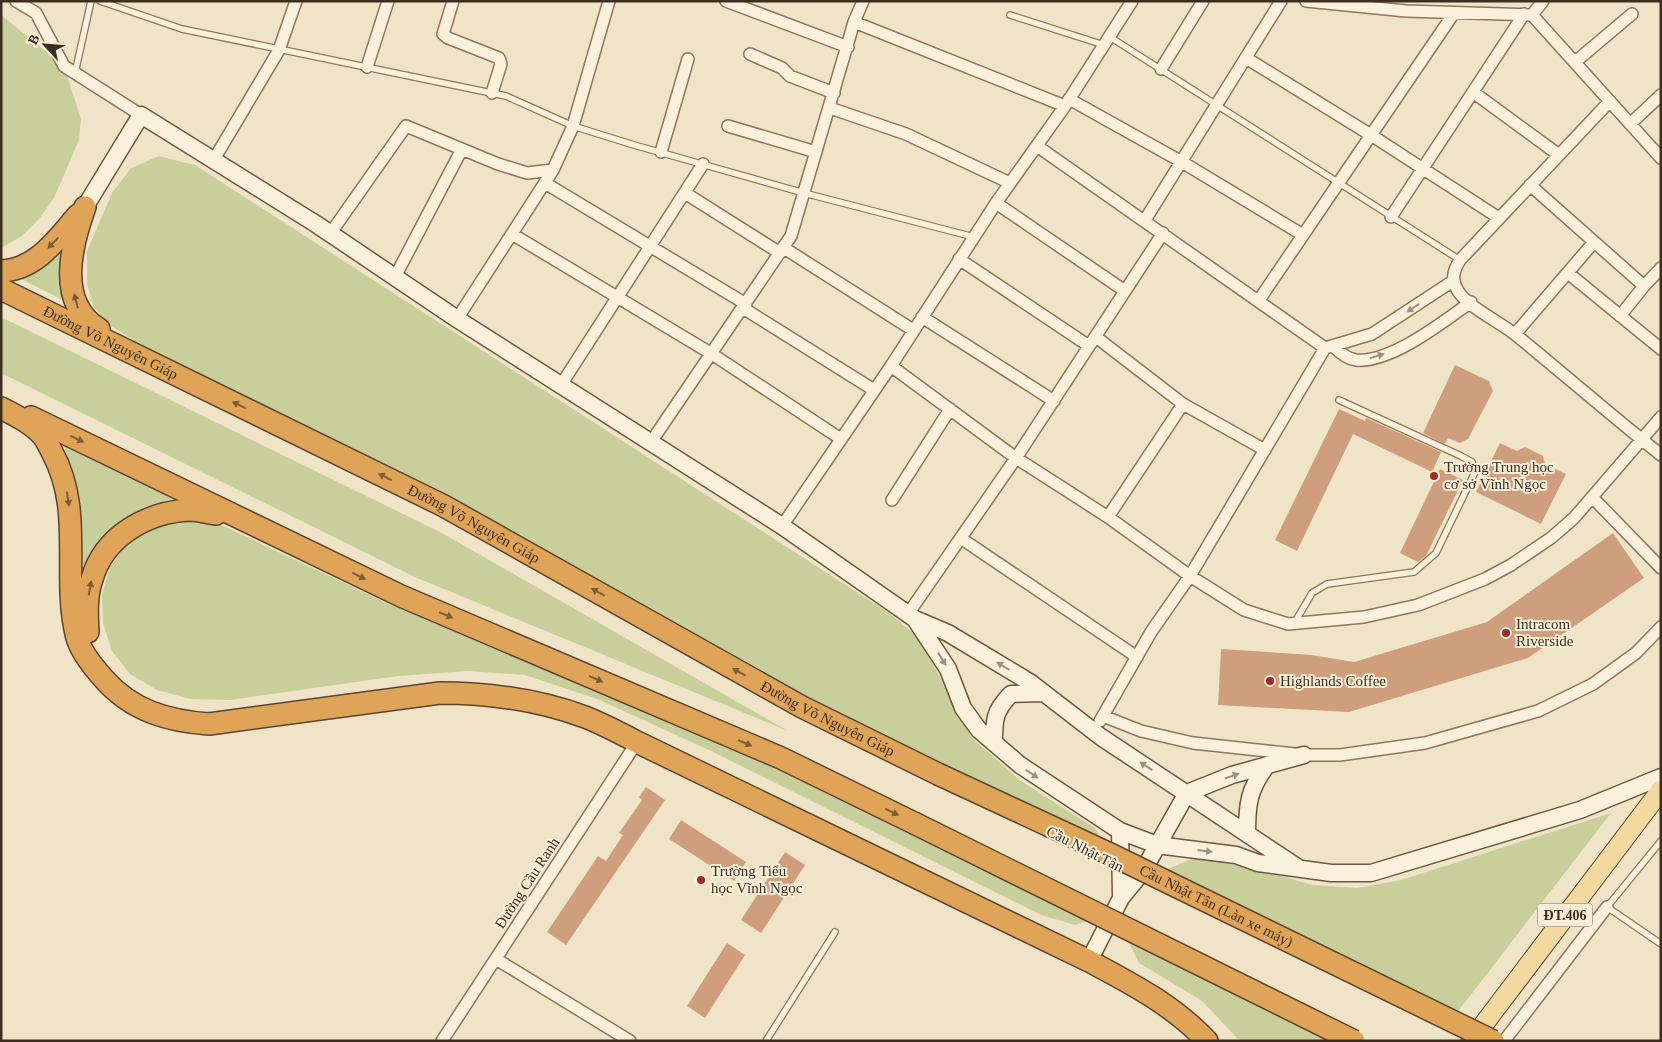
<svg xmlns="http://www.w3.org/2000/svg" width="1662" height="1042" font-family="Georgia,serif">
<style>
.green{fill:#c9cf9b}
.building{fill:#cf9f7d}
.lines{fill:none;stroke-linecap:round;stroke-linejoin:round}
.lane-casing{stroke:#8d765c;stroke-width:8}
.street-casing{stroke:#8d765c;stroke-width:14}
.secondary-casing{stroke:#6f573f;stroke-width:19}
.primary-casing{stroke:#5b4430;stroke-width:21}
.highway-casing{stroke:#5b4430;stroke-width:24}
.lane{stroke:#faf1dc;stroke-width:5.5}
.street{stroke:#faf1dc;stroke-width:11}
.secondary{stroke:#faf1dc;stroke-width:16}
.primary{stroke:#f3d9a0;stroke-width:19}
.highway{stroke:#e0a458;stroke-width:21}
.highway-bridge-casing{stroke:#5b4430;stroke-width:24;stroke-linecap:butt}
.highway-bridge{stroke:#e0a458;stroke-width:21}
.oneway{fill:#7e5d36}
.oneway2{fill:#9c907e}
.poi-dot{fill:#9e2a2b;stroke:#f7eed8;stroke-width:2}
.labels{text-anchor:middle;stroke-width:4;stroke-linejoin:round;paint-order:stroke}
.shield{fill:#f7eed8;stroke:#756857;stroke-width:1}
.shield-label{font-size:14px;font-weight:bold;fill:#3d2e20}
.street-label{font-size:15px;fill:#3d2e20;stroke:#f7eed8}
.poi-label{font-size:15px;fill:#3d2e20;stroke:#f7eed8;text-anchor:start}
</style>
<rect width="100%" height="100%" fill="#f0e4c8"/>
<path class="green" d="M 1,15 L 64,66 L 81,119 L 79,140 L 54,198 L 39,219 L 22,236 L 1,248 Z
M 159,156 L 195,165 L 889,613 L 919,638 L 973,739 L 1021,781 L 1095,828 L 1099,834 L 1095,836 L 805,697 L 452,497 L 145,347 L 108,324 L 93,306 L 87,283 L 87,251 L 112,193 L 131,168 Z
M 71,229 L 71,304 L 5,271 Z
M 1,317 L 442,533 L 788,731 L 417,578 L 1,373 Z
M 63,443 L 173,499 C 118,511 110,533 82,578 C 84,531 78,488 63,443 Z
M 168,518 L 215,522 L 391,605 L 599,690 L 768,763 L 1090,920 L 1075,925 L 1041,915 L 711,751 L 597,699 L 525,675 L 468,671 L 398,676 L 230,700 L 191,699 L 157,690 L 130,674 L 112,651 L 103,623 L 102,595 L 110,567 L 126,545 L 147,527 Z
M 1611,813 L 1456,1014 L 1163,871 L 1194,858 L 1255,868 L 1312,885 L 1357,888 L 1401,880 Z
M 1127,939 L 1334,1041 L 1240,1041 L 1202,1001 L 1139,963 Z"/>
<path class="building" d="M 1455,365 L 1489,381 L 1493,391 L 1468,439 L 1460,443 L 1448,438 L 1445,444 L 1423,433 Z
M 1339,409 L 1365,421 L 1366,418 L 1441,452 L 1432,472 L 1353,434 L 1297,551 L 1275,540 Z
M 1500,443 L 1517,451 L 1525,447 L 1543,456 L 1545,464 L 1566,474 L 1541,524 L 1476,492 Z
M 1440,469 L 1463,480 L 1426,556 L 1418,562 L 1400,553 Z
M 1613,533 L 1644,578 L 1528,658 L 1349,712 L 1218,705 L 1221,649 L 1312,655 L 1354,662 L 1487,622 Z
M 646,787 L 665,800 L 566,945 L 547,932 L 598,856 L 606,861 L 623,835 L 619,833 L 642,800 L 639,797 Z
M 681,820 L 746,862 L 734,881 L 669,839 Z
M 785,852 L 805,865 L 761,933 L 741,920 Z
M 727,943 L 745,955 L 705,1018 L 687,1006 Z"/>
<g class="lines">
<defs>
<path id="lane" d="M 100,1 L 182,29 L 506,96 L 573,126 L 634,145 L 804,193 L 974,237
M 1010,15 L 1104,45
M 1110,37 L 1460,260
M 75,73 L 91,1
M 1295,622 L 1312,593 L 1327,584 L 1414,572 L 1436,553 L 1475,472 L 1472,462 L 1461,456 L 1339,400
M 1661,841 L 1607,907 L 1661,944
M 766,1041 L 835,932"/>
<path id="street" d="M 16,1 L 36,13 L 64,66 L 141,115
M 453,1 L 443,34 L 448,38 L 499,58 L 501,64 L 492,93
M 726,1 L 848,47
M 1306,1 L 1406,11 L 1532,15 L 1661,158
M 1532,15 L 1543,1
M 854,22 L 1065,106
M 750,54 L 782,68 L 790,76 L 834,93
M 1246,58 L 1371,135 L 1499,218
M 1575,62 L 1632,14
M 367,67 L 388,1
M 1161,69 L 1203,1
M 1473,92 L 1559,155
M 1069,99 L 1182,162 L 1303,235
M 1610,101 L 1460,260 C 1453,271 1451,280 1458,291 C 1469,308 1500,322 1516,335 C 1565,375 1612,416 1661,455
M 830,108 L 906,134 L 1010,183
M 1630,124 L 1661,95
M 728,126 L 816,152
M 1037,146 L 1325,348 L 1372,334 L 1453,281
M 661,152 L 688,59
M 213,161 L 279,50 L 296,1
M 545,183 L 746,304
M 1530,185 L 1644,286 L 1661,268
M 685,193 L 780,253
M 996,203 L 1125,291
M 1391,217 L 1524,14
M 1145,220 L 1281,1
M 330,234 L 406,126 L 498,164 L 527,173 L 553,170
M 512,234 L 712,354 L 841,439
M 784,248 L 913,330
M 959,259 L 1089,346
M 1568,273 L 1661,349
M 395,277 L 462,149
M 1259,300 L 1454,13
M 743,308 L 874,390
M 1620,316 L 1644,286
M 922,317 L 1054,401
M 457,319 L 553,170 L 573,126 L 609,1
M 1515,334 L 1594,242
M 1096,337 L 1183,404 L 1108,517
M 1333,346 C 1339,352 1347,359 1356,360 C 1391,363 1443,322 1471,302
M 891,366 L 1016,458 L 1108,517 L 1190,576 L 1244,610 L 1288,624 L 1364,617 L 1418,605 L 1485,579 L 1511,565 L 1551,538 L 1574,518 L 1661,417
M 561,385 L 703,164
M 1183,404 L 1265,450
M 651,442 L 791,236 L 854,22 L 863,1
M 1592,497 L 1661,568
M 892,500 L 950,409
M 782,526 L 891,366 L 996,203 L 1065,106 L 1132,1
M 962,539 L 1137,657
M 908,614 L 1016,458 L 1163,233
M 1103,716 L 1141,731 L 1193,743 L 1304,755 L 1340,755 L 1425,743 L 1538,711 L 1593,684 L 1636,653 L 1661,627
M 1100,721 L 1151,632 L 1190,576 L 1325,348
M 496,959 L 630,1041
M 442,1041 L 637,742
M 1504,1041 L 1607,907"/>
<path id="secondary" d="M 85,207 L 141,115 L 316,224 L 457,319 L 782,526 L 915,619 L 948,633 L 1031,683 L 1101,737 L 1297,867
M 915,619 L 948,669 L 963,708 L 979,730 L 1020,765 L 1120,831 L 1157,845 L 1236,855 L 1258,863 L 1331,873 L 1371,873 L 1580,810 L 1661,777
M 994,743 C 994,720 994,711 1011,694 L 1044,693
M 1120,831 L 1121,898
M 1247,833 C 1247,803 1249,789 1267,765
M 1089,961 L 1121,898 L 1143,871 L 1187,793 L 1232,775 L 1304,755"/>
<path id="primary" d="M 1471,1041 L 1661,790"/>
<g id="highway">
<path d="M 85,207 C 71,246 56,303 99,329"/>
<path d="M 1,271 C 36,270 57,239 78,215"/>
<path id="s1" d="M 1,289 L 444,506 L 802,707 L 938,774"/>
<path d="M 1,408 C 15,415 31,423 42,435 C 46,439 49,446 52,452 C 84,510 62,573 76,634 C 79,649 94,668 104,679 C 132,711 168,721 209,724 L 440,693 C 489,693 539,700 585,717 C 603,724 620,733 637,742 L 1089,961 C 1132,984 1173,1005 1207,1041"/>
<path d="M 31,417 L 401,596 L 781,758 L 914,823"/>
<path d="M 88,632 C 87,614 86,596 92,579 C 104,536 147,512 190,510 C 198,510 208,513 216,514"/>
</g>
</defs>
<use href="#lane" class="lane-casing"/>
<use href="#street" class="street-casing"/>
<use href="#secondary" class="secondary-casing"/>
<use href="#primary" class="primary-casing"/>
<use href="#highway" class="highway-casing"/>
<use href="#lane" class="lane"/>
<use href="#street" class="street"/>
<use href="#secondary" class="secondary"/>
<use href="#primary" class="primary"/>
<use href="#highway" class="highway"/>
<defs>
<g id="highway-bridge">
<path id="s2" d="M 938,774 L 1112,855 L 1493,1041"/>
<path d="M 914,823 L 1354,1041"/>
</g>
</defs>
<use href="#highway-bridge" class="highway-bridge-casing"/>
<use href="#highway-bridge" class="highway-bridge"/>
</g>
<defs><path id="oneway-solid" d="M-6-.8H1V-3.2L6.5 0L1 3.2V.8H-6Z" transform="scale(1.25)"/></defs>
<g class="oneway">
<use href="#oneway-solid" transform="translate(53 243) rotate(134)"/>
<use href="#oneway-solid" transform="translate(76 301) rotate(-104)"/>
<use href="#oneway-solid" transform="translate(239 405) rotate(-154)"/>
<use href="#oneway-solid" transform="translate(77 439) rotate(26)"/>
<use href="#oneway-solid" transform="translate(385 477) rotate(-154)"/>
<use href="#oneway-solid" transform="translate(68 499) rotate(81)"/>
<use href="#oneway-solid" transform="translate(359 576) rotate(26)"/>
<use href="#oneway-solid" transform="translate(90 588) rotate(-80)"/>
<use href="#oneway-solid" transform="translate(598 592) rotate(-151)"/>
<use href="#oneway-solid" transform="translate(446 615) rotate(23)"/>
<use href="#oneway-solid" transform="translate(739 672) rotate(-151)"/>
<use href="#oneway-solid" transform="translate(596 679) rotate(23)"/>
<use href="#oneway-solid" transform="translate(745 743) rotate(23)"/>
<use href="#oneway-solid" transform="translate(892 812) rotate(26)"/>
</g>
<g class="oneway2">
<use href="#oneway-solid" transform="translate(1413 308) rotate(146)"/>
<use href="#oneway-solid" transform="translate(1377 356) rotate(-17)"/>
<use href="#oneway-solid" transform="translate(942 659) rotate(58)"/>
<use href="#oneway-solid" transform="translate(1003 666) rotate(-149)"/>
<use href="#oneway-solid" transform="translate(1146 766) rotate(-147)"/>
<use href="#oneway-solid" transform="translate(1032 774) rotate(34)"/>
<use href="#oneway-solid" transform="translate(1232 776) rotate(-19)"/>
<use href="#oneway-solid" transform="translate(1205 851) rotate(7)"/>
</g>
<g class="poi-dot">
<circle cx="1434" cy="476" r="5"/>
<circle cx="1506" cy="633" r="5"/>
<circle cx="1270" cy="681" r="5"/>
<circle cx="701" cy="880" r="5"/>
</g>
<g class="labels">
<rect class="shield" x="1537.5" y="903.5" width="55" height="23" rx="4"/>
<g class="shield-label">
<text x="1565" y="920">ĐT.406</text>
</g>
<g class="street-label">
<text dy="5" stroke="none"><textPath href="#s1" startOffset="122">Đường Võ Nguyên Giáp</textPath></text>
<text dy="5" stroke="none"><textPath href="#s1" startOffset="528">Đường Võ Nguyên Giáp</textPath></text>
<text dy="5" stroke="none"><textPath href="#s1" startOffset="932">Đường Võ Nguyên Giáp</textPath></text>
<text transform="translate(1085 849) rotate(27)" y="5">Cầu Nhật Tân</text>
<text transform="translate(527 883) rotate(-57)" y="5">Đường Cầu Ranh</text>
<text dy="5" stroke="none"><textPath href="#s2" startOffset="308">Cầu Nhật Tân (Làn xe máy)</textPath></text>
</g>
<g class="poi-label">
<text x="1444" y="472">Trường Trung học<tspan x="1444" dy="17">cơ sở Vĩnh Ngọc</tspan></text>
<text x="1516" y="629">Intracom<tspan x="1516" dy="17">Riverside</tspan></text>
<text x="1280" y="686">Highlands Coffee</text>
<text x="711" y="876">Trường Tiểu<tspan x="711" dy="17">học Vĩnh Ngọc</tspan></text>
</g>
</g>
<rect width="1662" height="1042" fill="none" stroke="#3d2e20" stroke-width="5"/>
<g transform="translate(45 45) rotate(296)" stroke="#f7eed8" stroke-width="4" paint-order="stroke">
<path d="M0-4L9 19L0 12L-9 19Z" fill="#3d2e20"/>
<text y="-8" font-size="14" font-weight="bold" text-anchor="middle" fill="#3d2e20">B</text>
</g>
</svg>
